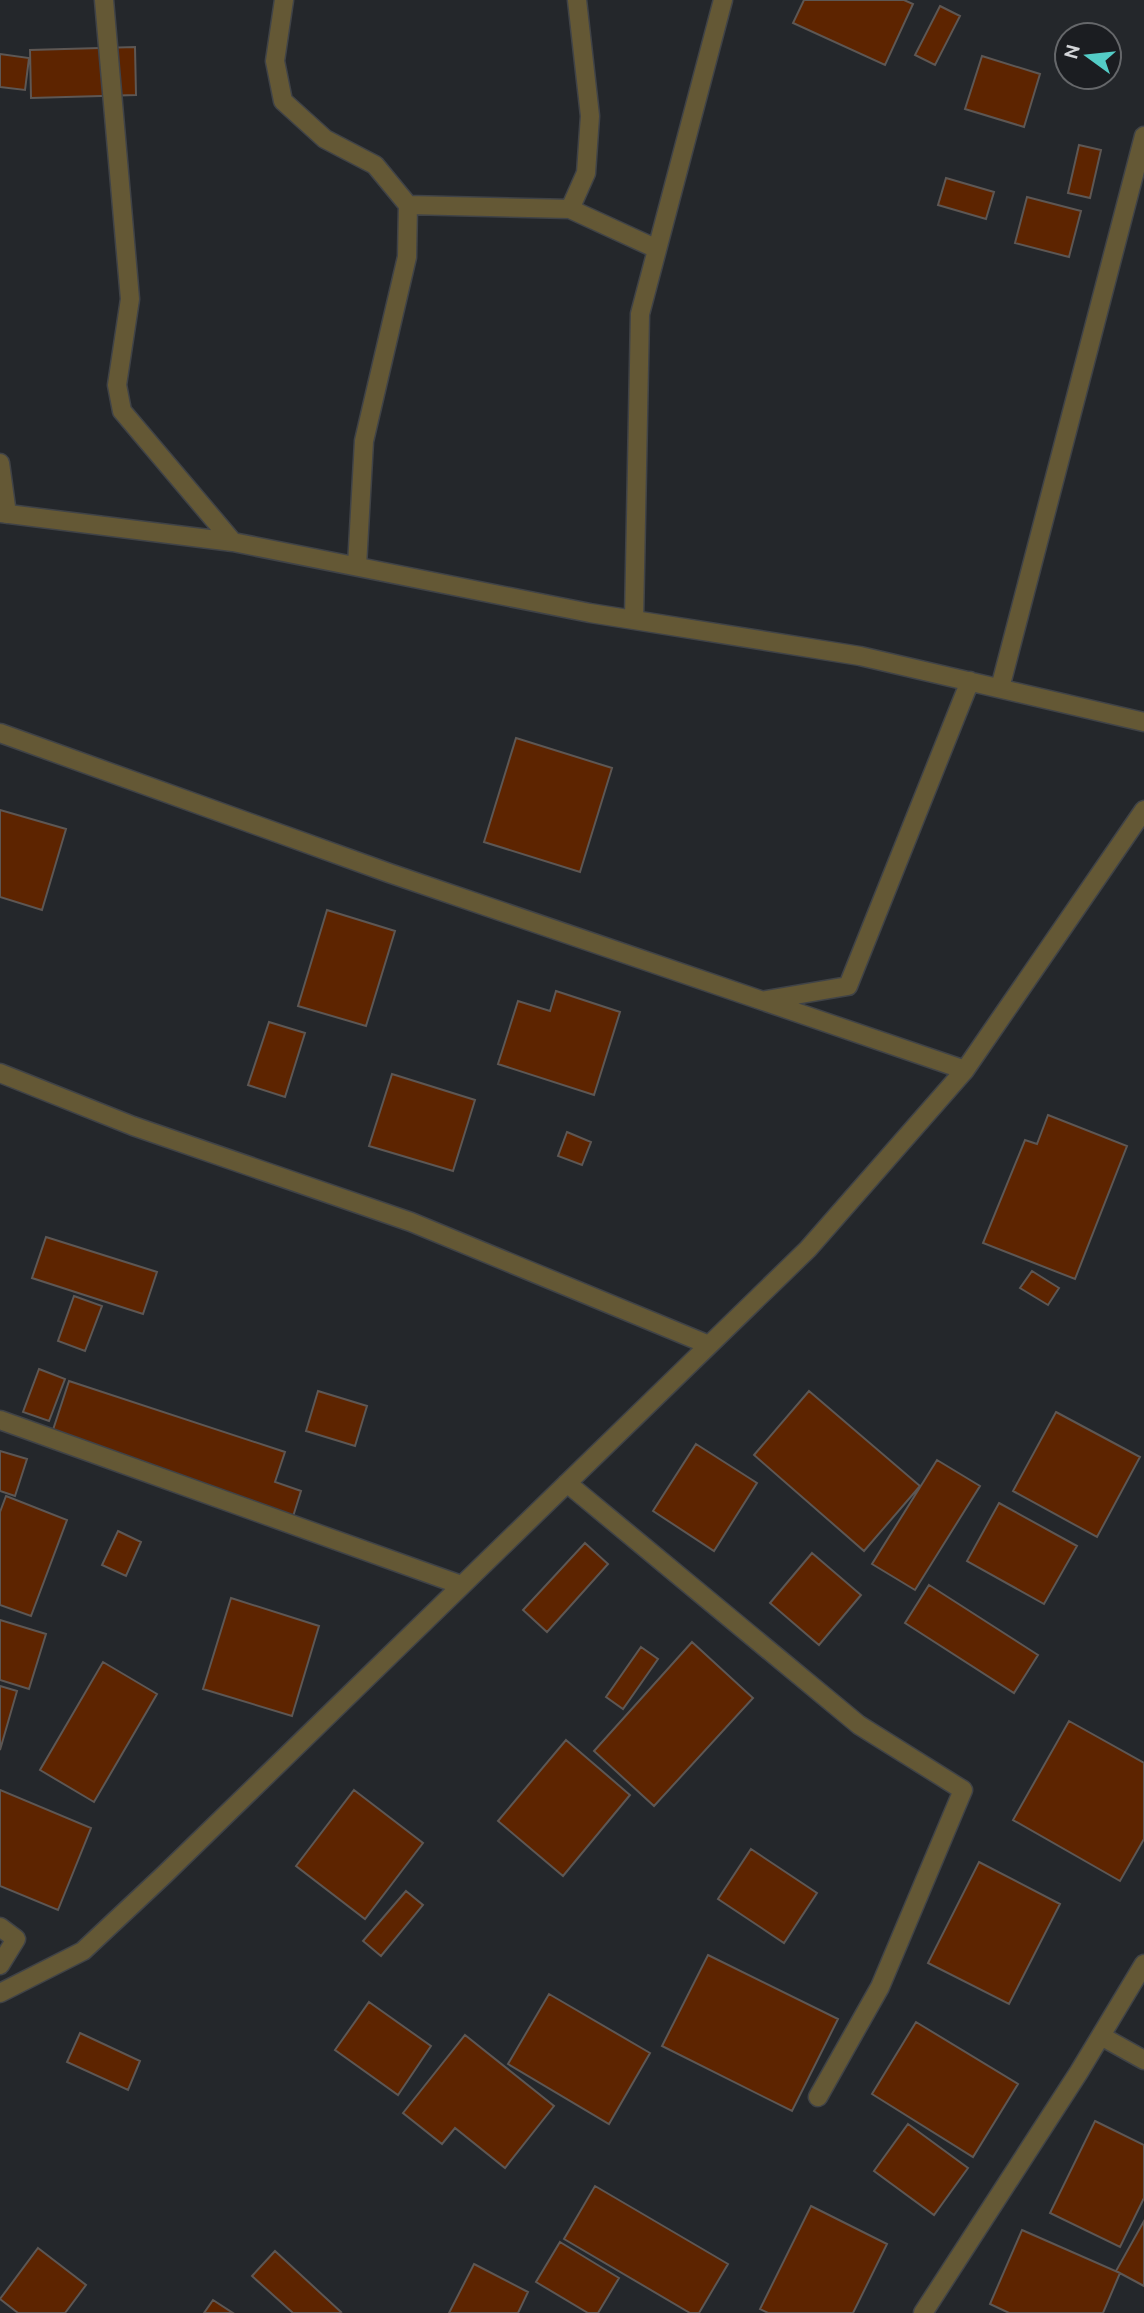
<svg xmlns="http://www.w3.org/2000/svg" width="1144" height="2313" font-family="Ubuntu,sans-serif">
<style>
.building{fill:#5d2400;stroke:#5d5754;stroke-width:2}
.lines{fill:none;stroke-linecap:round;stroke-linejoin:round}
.street-casing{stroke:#404347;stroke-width:21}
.street{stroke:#645835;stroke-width:18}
</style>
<rect width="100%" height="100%" fill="#24272b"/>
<path class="building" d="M 804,0 L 904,0 L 913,4 L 885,65 L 793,23 Z
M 940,6 L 960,16 L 935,65 L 915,55 Z
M 135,47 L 136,95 L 31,98 L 30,50 Z
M 0,54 L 29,58 L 25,90 L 0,87 Z
M 982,56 L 1040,74 L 1024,127 L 965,109 Z
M 1079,145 L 1101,150 L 1090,198 L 1068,193 Z
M 946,178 L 994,192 L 986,219 L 938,205 Z
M 1027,197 L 1081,211 L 1069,257 L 1015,243 Z
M 516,738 L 612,768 L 580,872 L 484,842 Z
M 0,810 L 66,829 L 42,910 L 0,897 Z
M 327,910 L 395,931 L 366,1026 L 298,1006 Z
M 556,991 L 620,1012 L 594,1095 L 498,1064 L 518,1001 L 550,1011 Z
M 269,1022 L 305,1033 L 285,1097 L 248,1085 Z
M 392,1074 L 475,1100 L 453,1171 L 369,1146 Z
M 1048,1115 L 1127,1146 L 1075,1279 L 983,1243 L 1025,1140 L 1037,1144 Z
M 567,1132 L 591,1142 L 582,1165 L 558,1156 Z
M 46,1237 L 157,1272 L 143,1314 L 32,1278 Z
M 1032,1271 L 1059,1288 L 1048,1305 L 1020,1288 Z
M 74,1296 L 102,1306 L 85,1351 L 58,1341 Z
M 39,1369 L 65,1379 L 49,1421 L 23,1412 Z
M 69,1381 L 285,1452 L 275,1482 L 301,1491 L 291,1523 L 49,1442 Z
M 318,1391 L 367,1406 L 355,1446 L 306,1431 Z
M 809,1391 L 920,1486 L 864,1551 L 754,1455 Z
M 1056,1412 L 1140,1457 L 1097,1537 L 1013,1491 Z
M 696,1444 L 757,1483 L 714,1551 L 653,1511 Z
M 0,1451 L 27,1459 L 15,1496 L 0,1491 Z
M 937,1460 L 980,1486 L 915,1590 L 872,1564 Z
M 6,1496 L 67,1520 L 31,1616 L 0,1605 L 0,1512 Z
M 999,1503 L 1077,1546 L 1044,1604 L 967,1561 Z
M 118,1531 L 141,1542 L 126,1576 L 102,1565 Z
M 585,1543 L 608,1564 L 547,1632 L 523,1610 Z
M 812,1553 L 861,1595 L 819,1645 L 770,1603 Z
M 929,1585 L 1038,1655 L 1014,1693 L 905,1623 Z
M 231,1598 L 319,1626 L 292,1716 L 203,1689 Z
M 0,1620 L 46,1634 L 29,1689 L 0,1680 Z
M 692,1642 L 753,1698 L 654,1806 L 594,1751 Z
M 641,1647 L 658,1659 L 623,1709 L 606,1697 Z
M 103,1662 L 157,1694 L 94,1802 L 40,1770 Z
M 0,1686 L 17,1691 L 0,1750 Z
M 1069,1721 L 1144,1763 L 1144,1839 L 1120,1881 L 1013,1820 Z
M 566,1740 L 630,1795 L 563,1876 L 498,1821 Z
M 0,1790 L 91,1828 L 58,1910 L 0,1886 Z
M 354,1790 L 423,1843 L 365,1919 L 296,1866 Z
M 751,1849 L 817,1893 L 784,1943 L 718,1899 Z
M 979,1862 L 1060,1904 L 1009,2004 L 928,1963 Z
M 406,1891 L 423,1905 L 381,1956 L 363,1941 Z
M 708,1955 L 838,2019 L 792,2111 L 662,2046 Z
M 549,1994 L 650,2053 L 609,2124 L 508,2064 Z
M 369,2002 L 431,2046 L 398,2095 L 335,2050 Z
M 916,2022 L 1018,2084 L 973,2157 L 872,2094 Z
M 80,2033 L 140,2061 L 128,2090 L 67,2062 Z
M 465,2035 L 554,2106 L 505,2168 L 455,2128 L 442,2144 L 403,2113 Z
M 1095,2121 L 1144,2145 L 1144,2198 L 1120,2247 L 1050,2213 Z
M 908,2124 L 968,2168 L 934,2215 L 874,2171 Z
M 595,2186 L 728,2264 L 699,2313 L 690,2313 L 564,2239 Z
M 811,2206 L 887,2244 L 853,2313 L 768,2313 L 760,2309 Z
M 1144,2221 L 1144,2286 L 1116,2271 Z
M 1022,2230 L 1120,2273 L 1103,2313 L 1009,2313 L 990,2304 Z
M 560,2242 L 619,2278 L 598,2313 L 588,2313 L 536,2282 Z
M 38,2248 L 86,2285 L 65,2313 L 18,2313 L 0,2299 Z
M 275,2251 L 341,2312 L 339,2313 L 293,2313 L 252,2276 Z
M 474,2264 L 528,2292 L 518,2313 L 449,2313 Z
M 213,2300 L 233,2313 L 204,2313 Z"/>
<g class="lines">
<defs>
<path id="street" d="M 104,0 L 130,299 L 117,385 L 122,411 L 233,542
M 284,0 L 275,61 L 283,101 L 325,139 L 375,165 L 408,205 L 407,257 L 364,441 L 357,566
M 408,205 L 570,209 L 657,249
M 570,209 L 586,173 L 590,116 L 577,0
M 0,463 L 7,514
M 0,513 L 233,542 L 590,613 L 860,656 L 1144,722
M 634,619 L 640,314 L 723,0
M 1000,688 L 1144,136
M 0,733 L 389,873 L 965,1070
M 766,1000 L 848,986 L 970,681
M 0,1073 L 133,1126 L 411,1222 L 709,1345
M 0,1420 L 461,1585
M 567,1483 L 859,1725 L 963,1790 L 880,1987 L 818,2097
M 0,1927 L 16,1939 L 0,1965
M 0,1993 L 83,1951 L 164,1875 L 808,1249 L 965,1070 L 1144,810
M 1101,2036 L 1144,2060
M 923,2313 L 1079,2072 L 1144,1964"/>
</defs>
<use href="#street" class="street-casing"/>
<use href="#street" class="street"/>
</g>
<g transform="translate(1088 56) rotate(285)"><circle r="33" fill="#1b1d21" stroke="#65676a" stroke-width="2"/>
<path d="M0-5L12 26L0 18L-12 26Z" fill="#54cdc7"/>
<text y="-10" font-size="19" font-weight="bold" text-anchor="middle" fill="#d3d5d8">N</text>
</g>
</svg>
